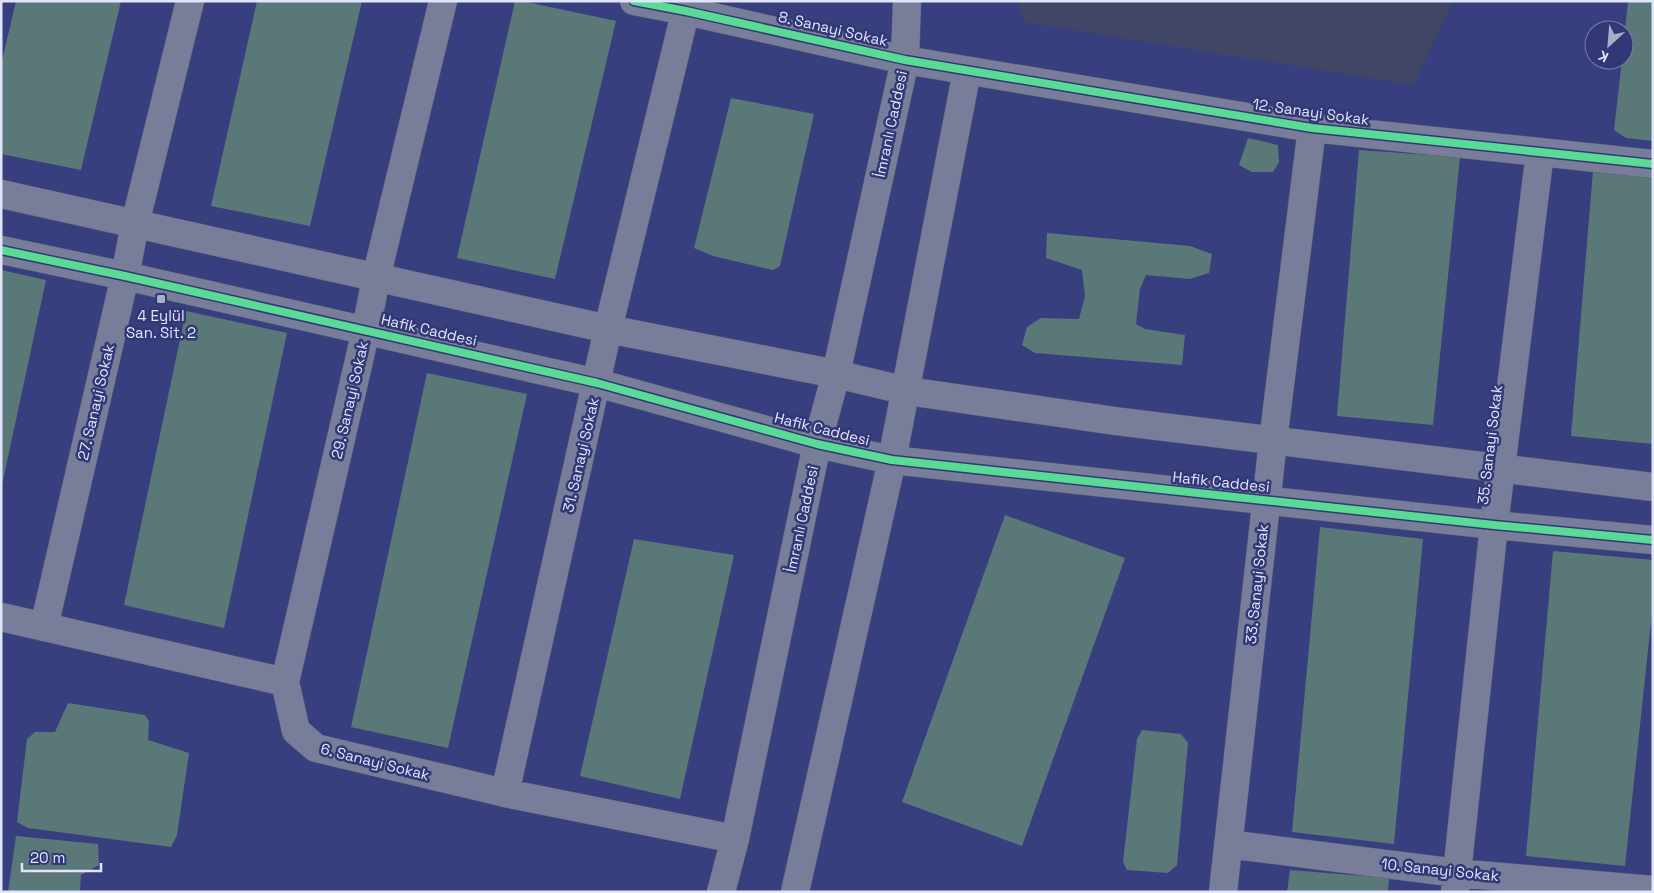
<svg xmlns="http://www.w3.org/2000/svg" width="1654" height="893" font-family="'Space Grotesk',sans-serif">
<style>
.built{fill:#383f7e;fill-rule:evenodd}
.building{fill:#5b7878}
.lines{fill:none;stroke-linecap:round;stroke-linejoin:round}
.minor-casing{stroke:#5c5f78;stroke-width:29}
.minor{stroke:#787d99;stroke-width:28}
.cycleway-casing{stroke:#323875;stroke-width:11}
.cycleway{stroke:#5adb95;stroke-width:8}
.poi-dot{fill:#a8adc8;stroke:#323875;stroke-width:2}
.labels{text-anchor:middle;stroke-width:5;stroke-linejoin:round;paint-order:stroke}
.street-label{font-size:15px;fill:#e0e5fc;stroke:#323875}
.poi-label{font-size:15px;fill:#e0e5fc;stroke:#323875}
</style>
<rect width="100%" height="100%" fill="#414566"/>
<path class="built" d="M 1,1 L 1016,1 L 1024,22 L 1413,85 L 1454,1 L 1653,1 L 1653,892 L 1,892 ZM 1594,30 L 1624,30 L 1624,60 L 1594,60 Z"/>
<path class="building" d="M 16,1 L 121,1 L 81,170 L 1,154 L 1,65 Z
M 257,1 L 362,1 L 310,226 L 211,206 Z
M 515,1 L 522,1 L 616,21 L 555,279 L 457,258 Z
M 1628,1 L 1653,1 L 1653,141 L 1626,138 L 1614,130 L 1622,60 L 1624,60 L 1624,40 Z
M 731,98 L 814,114 L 780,266 L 773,270 L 713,256 L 694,248 Z
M 1248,138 L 1278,145 L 1279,162 L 1273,172 L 1252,172 L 1239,165 Z
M 1359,150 L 1460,157 L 1433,425 L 1337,416 Z
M 1593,171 L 1653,175 L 1653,444 L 1571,436 Z
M 1047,233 L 1190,246 L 1212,254 L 1209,273 L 1190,279 L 1146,275 L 1140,289 L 1136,324 L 1145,329 L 1185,335 L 1182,365 L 1035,353 L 1022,345 L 1027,327 L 1041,318 L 1079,319 L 1085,296 L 1082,270 L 1046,258 Z
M 1,270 L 46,280 L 2,485 L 1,485 Z
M 186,311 L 287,333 L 224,628 L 124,605 Z
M 427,373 L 527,394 L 448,748 L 351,727 Z
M 1005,515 L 1125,558 L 1022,846 L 902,802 Z
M 1320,527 L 1423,539 L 1394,844 L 1292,832 Z
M 634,539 L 734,555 L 680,799 L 580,776 Z
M 1553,551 L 1653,560 L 1653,603 L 1625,866 L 1526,856 Z
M 68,703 L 145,715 L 149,721 L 148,740 L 189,753 L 177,835 L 171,847 L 28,828 L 17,822 L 27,739 L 35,732 L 55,732 Z
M 1142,730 L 1181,734 L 1188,743 L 1177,865 L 1168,873 L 1127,870 L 1123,862 L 1137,739 Z
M 16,836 L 98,844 L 99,865 L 81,875 L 80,892 L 8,892 Z
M 1290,870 L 1389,878 L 1388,892 L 1287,892 Z"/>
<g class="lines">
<defs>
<path id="minor" d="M 634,1 L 686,11 L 905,60 L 1312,128 L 1653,164
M 1,194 L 608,329 L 836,374 L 907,391 L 1115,421 L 1653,487
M 1,250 L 125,276 L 597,383 L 817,444 L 892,460 L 1494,525 L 1653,540
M 1,617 L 285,682 L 296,731 L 316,748 L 505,793 L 735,839
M 44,627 L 125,276 L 135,224 L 190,1
M 285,682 L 366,330 L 376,278 L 443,1
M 505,793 L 608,329 L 688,1
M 1228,844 L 1457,873 L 1653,890
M 721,892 L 735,839 L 817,444 L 836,374 L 905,60 L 907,1
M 795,892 L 892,460 L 967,71
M 1223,892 L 1273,441 L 1312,128
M 1455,892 L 1494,525 L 1540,152"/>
</defs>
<use href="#minor" class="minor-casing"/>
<use href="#minor" class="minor"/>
<defs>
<path id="cycleway" d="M 634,1 L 686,11 L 905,60 L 1312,128 L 1653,164
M 1,250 L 125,276 L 597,383 L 817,444 L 892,460 L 1494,525 L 1653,540"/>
</defs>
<use href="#cycleway" class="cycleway-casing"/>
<use href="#cycleway" class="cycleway"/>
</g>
<rect class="poi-dot" x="156" y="294" width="10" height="10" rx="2.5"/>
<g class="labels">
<g class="street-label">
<text transform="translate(833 29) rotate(13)" y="5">8. Sanayi Sokak</text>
<text transform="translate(1311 112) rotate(8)" y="5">12. Sanayi Sokak</text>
<text transform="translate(891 124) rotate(-78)" y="5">İmranlı Caddesi</text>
<text transform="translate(429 330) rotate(13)" y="5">Hafik Caddesi</text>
<text transform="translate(350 400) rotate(-77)" y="5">29. Sanayi Sokak</text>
<text transform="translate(96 402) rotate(-77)" y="5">27. Sanayi Sokak</text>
<text transform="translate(822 429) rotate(14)" y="5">Hafik Caddesi</text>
<text transform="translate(1490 445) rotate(-83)" y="5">35. Sanayi Sokak</text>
<text transform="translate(581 455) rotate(-77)" y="5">31. Sanayi Sokak</text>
<text transform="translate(1221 482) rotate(6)" y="5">Hafik Caddesi</text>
<text transform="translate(802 519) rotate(-78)" y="5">İmranlı Caddesi</text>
<text transform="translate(1257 584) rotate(-84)" y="5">33. Sanayi Sokak</text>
<text transform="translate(375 762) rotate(14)" y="5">6. Sanayi Sokak</text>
<text transform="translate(1440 870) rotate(6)" y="5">10. Sanayi Sokak</text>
</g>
<g class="poi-label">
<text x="161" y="321">4 Eylül<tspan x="161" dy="17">San. Sit. 2</tspan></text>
</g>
</g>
<rect width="1654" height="893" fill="none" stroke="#e0e5fc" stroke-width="5"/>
<g transform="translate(1609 45) rotate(206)"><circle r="24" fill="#323875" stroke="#787dab"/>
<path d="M0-4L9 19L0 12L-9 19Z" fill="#a8adc8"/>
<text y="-8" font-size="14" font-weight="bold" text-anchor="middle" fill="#e0e5fc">K</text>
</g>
<path d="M22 863v8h79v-8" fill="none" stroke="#e0e5fc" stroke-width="2.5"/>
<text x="30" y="863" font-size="15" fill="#e0e5fc" stroke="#323875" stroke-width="4" paint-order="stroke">20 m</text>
</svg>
